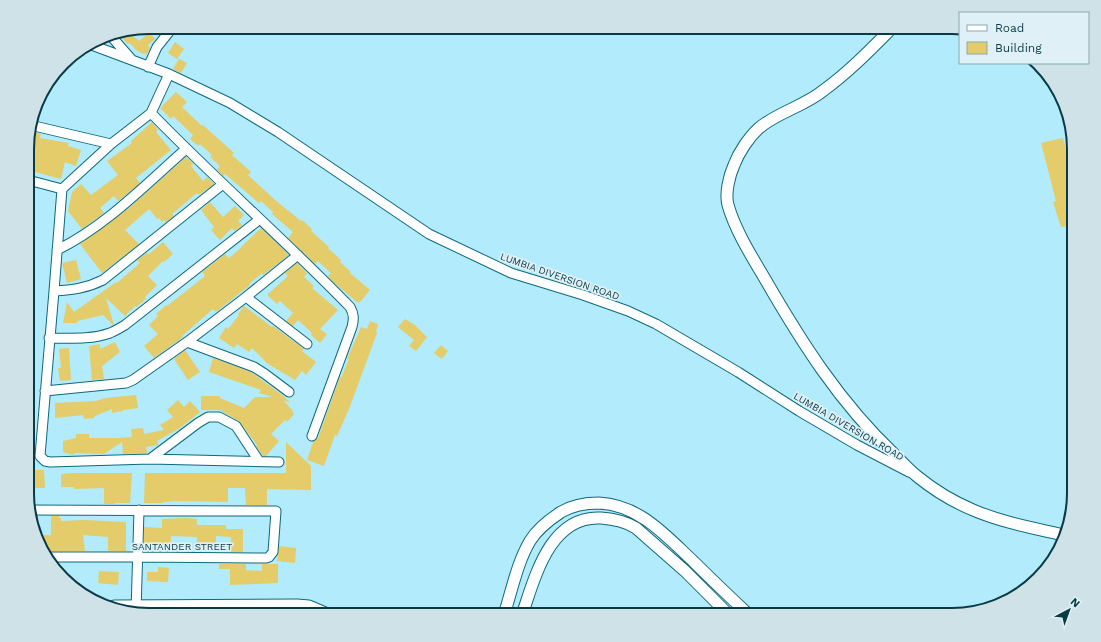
<svg xmlns="http://www.w3.org/2000/svg" width="1101" height="642" font-family="'Work Sans',sans-serif">
<style>
.building{fill:#e3cc69}
.lines{fill:none;stroke-linecap:round;stroke-linejoin:round}
.minor-casing{stroke:#0d697d;stroke-width:11}
.tertiary-casing{stroke:#0d697d;stroke-width:13}
.minor{stroke:#fff;stroke-width:9}
.tertiary{stroke:#fff;stroke-width:11}
.labels{text-anchor:middle;stroke-width:3.5;stroke-linejoin:round;paint-order:stroke}
.street-label{font-size:10px;fill:#0a3a45;stroke:#dff1f6}
.rim{fill:none;stroke:#0a3a45;stroke-width:2}
</style>
<rect width="100%" height="100%" fill="#b2ebfb"/>
<path class="building" d="M 128,31 L 139,41 L 150,32 L 155,39 L 148,45 L 150,48 L 148,52 L 146,54 L 141,53 L 135,49 L 130,43 L 128,44 L 117,33 Z
M 175,42 L 184,49 L 177,59 L 168,53 Z
M 179,59 L 187,63 L 181,73 L 173,69 Z
M 176,92 L 187,102 L 182,107 L 202,126 L 203,125 L 234,153 L 232,155 L 251,172 L 248,175 L 275,200 L 301,221 L 302,220 L 312,229 L 311,231 L 329,247 L 328,248 L 341,260 L 340,262 L 351,272 L 350,273 L 370,290 L 361,301 L 358,303 L 332,281 L 328,276 L 331,273 L 318,261 L 315,264 L 288,238 L 293,232 L 272,214 L 273,212 L 261,201 L 259,203 L 225,174 L 223,176 L 217,169 L 220,166 L 210,157 L 212,155 L 200,144 L 198,146 L 190,139 L 193,135 L 173,116 L 171,119 L 160,108 Z
M 152,122 L 158,130 L 156,132 L 171,150 L 136,178 L 140,183 L 137,186 L 118,201 L 114,196 L 100,208 L 104,213 L 82,229 L 68,211 L 72,192 L 81,184 L 91,195 L 118,175 L 107,161 L 132,143 L 131,141 Z
M 29,131 L 41,134 L 40,138 L 69,143 L 68,146 L 81,150 L 76,166 L 65,162 L 61,179 L 28,170 Z
M 1063,138 L 1074,183 L 1074,225 L 1061,227 L 1053,202 L 1056,201 L 1041,143 Z
M 186,157 L 194,164 L 191,166 L 203,181 L 207,177 L 214,184 L 199,195 L 197,193 L 172,214 L 174,216 L 166,222 L 164,220 L 162,222 L 159,218 L 157,219 L 149,209 L 125,230 L 139,244 L 102,273 L 80,244 L 129,208 Z
M 210,202 L 223,217 L 235,206 L 244,215 L 238,221 L 242,225 L 235,231 L 232,228 L 220,240 L 211,230 L 214,227 L 201,210 Z
M 261,228 L 289,255 L 263,275 L 262,273 L 249,284 L 250,285 L 216,312 L 213,309 L 182,336 L 183,337 L 154,358 L 144,346 L 158,334 L 149,325 L 158,316 L 156,314 L 166,305 L 167,306 L 195,284 L 205,276 L 202,272 L 225,254 L 229,258 L 242,247 L 241,247 Z
M 163,242 L 173,254 L 164,262 L 163,261 L 148,276 L 157,285 L 145,297 L 146,299 L 136,307 L 135,306 L 125,316 L 106,298 L 114,325 L 113,325 L 103,315 L 77,321 L 77,323 L 63,323 L 67,302 L 74,312 L 116,282 L 117,283 L 140,263 L 137,260 L 147,253 L 149,254 Z
M 76,260 L 81,279 L 67,283 L 62,263 Z
M 297,263 L 307,273 L 304,277 L 314,286 L 312,288 L 338,310 L 320,329 L 327,334 L 320,343 L 311,335 L 312,333 L 298,320 L 293,326 L 286,321 L 293,313 L 280,301 L 277,304 L 267,295 L 288,276 L 285,273 Z
M 244,306 L 272,327 L 273,326 L 304,349 L 302,351 L 316,362 L 306,375 L 302,371 L 295,380 L 268,364 L 252,348 L 249,352 L 237,344 L 234,348 L 219,338 L 226,327 L 228,329 L 239,315 L 238,314 Z
M 405,319 L 415,325 L 427,337 L 416,351 L 409,346 L 414,340 L 398,327 Z
M 370,321 L 378,324 L 376,332 L 377,333 L 349,409 L 337,436 L 335,435 L 324,466 L 307,460 L 313,442 L 318,438 L 340,377 L 341,378 L 349,359 L 347,359 L 361,327 L 367,329 Z
M 115,342 L 120,352 L 102,366 L 104,379 L 92,380 L 89,346 L 100,344 L 100,349 Z
M 441,345 L 448,351 L 442,359 L 434,353 Z
M 69,348 L 71,380 L 60,381 L 58,368 L 61,368 L 59,349 Z
M 185,350 L 200,372 L 188,380 L 174,359 Z
M 213,358 L 251,372 L 282,395 L 291,403 L 283,400 L 293,411 L 292,412 L 294,414 L 287,422 L 285,420 L 271,434 L 279,441 L 266,456 L 263,456 L 256,446 L 257,445 L 239,421 L 221,411 L 222,410 L 201,410 L 201,396 L 220,396 L 220,398 L 244,408 L 255,397 L 273,397 L 259,393 L 261,390 L 209,372 Z
M 136,395 L 138,408 L 123,410 L 123,411 L 112,413 L 112,409 L 95,416 L 94,418 L 84,419 L 83,415 L 55,418 L 55,403 L 96,401 L 105,398 Z
M 178,400 L 184,407 L 190,401 L 200,412 L 180,428 L 157,441 L 158,445 L 146,447 L 147,453 L 123,454 L 122,442 L 104,454 L 74,453 L 74,455 L 63,452 L 63,441 L 76,438 L 76,434 L 89,434 L 89,438 L 117,438 L 132,437 L 131,429 L 143,428 L 144,434 L 164,430 L 160,425 L 173,417 L 167,410 Z
M 286,442 L 311,466 L 311,490 L 267,489 L 267,505 L 246,505 L 245,488 L 228,488 L 228,502 L 178,501 L 163,502 L 163,503 L 144,503 L 145,473 L 286,473 Z
M 32,470 L 44,470 L 45,488 L 33,488 Z
M 73,473 L 132,473 L 130,503 L 115,503 L 115,504 L 104,504 L 104,488 L 74,489 L 74,487 L 61,487 L 61,474 Z
M 51,516 L 59,516 L 59,518 L 61,518 L 61,521 L 84,520 L 126,522 L 126,551 L 108,551 L 108,537 L 83,535 L 85,551 L 44,551 L 38,535 L 51,535 Z
M 185,518 L 197,519 L 197,525 L 226,525 L 226,529 L 243,529 L 243,552 L 231,552 L 231,537 L 216,536 L 216,548 L 197,548 L 197,537 L 171,536 L 171,551 L 160,550 L 160,548 L 144,547 L 144,527 L 162,528 L 162,519 Z
M 279,546 L 296,548 L 295,563 L 277,561 Z
M 219,564 L 246,564 L 246,570 L 262,571 L 262,564 L 278,564 L 278,583 L 230,585 L 230,569 L 219,569 Z
M 158,567 L 169,568 L 168,582 L 147,581 L 147,572 L 158,572 Z
M 99,571 L 119,572 L 118,585 L 98,583 Z"/>
<g class="lines">
<defs>
<path id="minor" d="M 110,35 L 132,60
M 89,44 L 169,74 L 230,103 L 278,132 L 429,234 L 511,273 L 583,295 L 628,311 L 656,324 L 738,372 L 799,411 L 857,445 L 909,472
M 148,67 L 157,47 L 173,27
M 169,74 L 151,113 C 215,179 285,240 350,307 C 354,314 354,319 352,327 L 312,436
M 151,113 L 111,144 L 62,189 L 54,291 L 40,456 L 45,461 L 50,462 L 150,459 L 279,462
M 30,125 L 111,144
M 28,180 L 62,189
M 57,250 C 106,226 146,184 186,149
M 54,291 C 73,290 87,288 103,280 L 223,184
M 246,297 L 307,344
M 49,338 C 69,338 91,340 110,333 C 115,331 120,328 125,325 L 260,219
M 187,342 L 254,367 L 265,374 L 289,392
M 45,391 L 126,383 L 133,380 L 187,342 L 246,297 L 298,255
M 150,459 L 198,423 L 208,417 L 219,417 L 236,426 L 259,461
M 28,510 L 276,511 L 273,552 L 269,557 L 266,558 L 137,557 L 46,557
M 136,612 L 139,510"/>
<path id="tertiary" d="M 893,27 C 871,49 849,72 824,90 C 805,106 778,112 759,128 C 749,137 739,152 734,165 C 729,176 725,194 728,205 C 735,230 752,257 765,279 C 802,343 840,403 894,454 C 902,462 909,470 918,477 C 934,490 954,502 973,510 C 1001,522 1033,528 1063,535
M 114,606 L 297,605 L 309,606 L 330,615
M 504,615 C 512,590 517,563 530,541 C 537,529 549,520 561,512 C 573,505 585,503 599,503 C 640,505 666,536 694,562 C 712,580 730,597 749,615
M 522,615 C 535,577 550,515 601,518 C 614,519 625,521 636,528 L 685,571 L 729,615"/>
</defs>
<use href="#minor" class="minor-casing"/>
<use href="#tertiary" class="tertiary-casing"/>
<use href="#minor" class="minor"/>
<use href="#tertiary" class="tertiary"/>
</g>
<g class="labels">
<g class="street-label">
<text transform="translate(560 276) rotate(19)" y="4">LUMBIA DIVERSION ROAD</text>
<text transform="translate(849 426) rotate(30)" y="4">LUMBIA DIVERSION ROAD</text>
<text x="182" y="550">SANTANDER STREET</text>
</g>
</g>
<path d="M0 0H1101V642H0ZM149 34H952A115 115 0 0 1 1067 149V493A115 115 0 0 1 952 608H149A115 115 0 0 1 34 493V149A115 115 0 0 1 149 34Z" fill="#cee2e8" fill-rule="evenodd"/>
<path class="rim" d="M149 34H952A115 115 0 0 1 1067 149V493A115 115 0 0 1 952 608H149A115 115 0 0 1 34 493V149A115 115 0 0 1 149 34Z"/>
<rect x="959" y="12" width="130" height="52" fill="#dff1f6" stroke="#8aa8af"/>
<rect x="967" y="25" width="20" height="6" fill="#ffffff" stroke="#8aa8af"/>
<text x="995" y="32" font-size="12" fill="#0a3a45">Road</text>
<rect x="967" y="42" width="20" height="12" fill="#e3cc69" stroke="#8aa8af"/>
<text x="995" y="52" font-size="12" fill="#0a3a45">Building</text>
<g transform="translate(1069 610) rotate(41)" stroke="#dff1f6" stroke-width="3" paint-order="stroke">
<path d="M0-3L7 15L0 10L-7 15Z" fill="#0a3a45"/>
<text y="-6" font-size="11" font-weight="bold" text-anchor="middle" fill="#0a3a45">N</text>
</g>
</svg>
